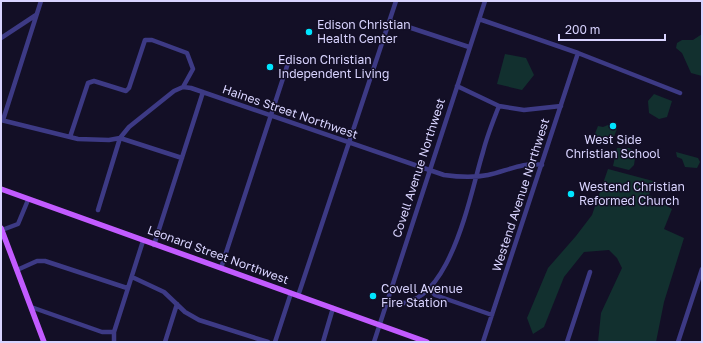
<svg xmlns="http://www.w3.org/2000/svg" width="703" height="343" font-family="'Golos Text',sans-serif">
<style>
.green{fill:#12302f}
.lines{fill:none;stroke-linecap:round;stroke-linejoin:round}
.minor{stroke:#3d3a85;stroke-width:4.5}
.major{stroke:#c25bff;stroke-width:5.5}
.poi-dot{fill:#00e5ff;stroke:#130f26;stroke-width:1.5}
.labels{text-anchor:middle;stroke-width:3;stroke-linejoin:round;paint-order:stroke}
.poi-label{font-size:12px;fill:#d9d4ff;stroke:#130f26;text-anchor:start}
.street-label{font-size:12px;fill:#d9d4ff;stroke:#130f26}
</style>
<rect width="100%" height="100%" fill="#130f26"/>
<path class="green" d="M 702,34 L 702,76 L 691,73 L 682,53 L 676,48 L 677,43 L 682,40 L 693,40 Z
M 505,54 L 526,58 L 534,75 L 522,90 L 497,84 Z
M 654,94 L 672,101 L 667,117 L 659,119 L 649,113 L 648,101 Z
M 613,123 L 617,129 L 613,139 L 609,141 L 594,136 L 598,126 L 603,127 Z
M 617,148 L 629,148 L 636,152 L 634,165 L 629,170 L 613,166 Z
M 676,152 L 698,158 L 700,162 L 697,168 L 685,167 L 682,159 L 677,157 Z
M 608,169 L 653,181 L 649,195 L 672,209 L 664,229 L 684,238 L 664,302 L 656,342 L 598,342 L 601,313 L 622,268 L 617,258 L 609,250 L 584,252 L 564,277 L 544,327 L 533,334 L 527,318 L 548,268 L 576,236 L 592,215 Z"/>
<g class="lines">
<path class="minor" d="M 479,19 L 578,53 L 680,93
M 390,21 L 469,47
M 1,38 L 36,15
M 457,86 L 499,106 L 524,110 L 561,106
M 1,120 L 78,139 L 109,140 L 120,138 L 182,158
M 3,120 L 41,1
M 70,137 L 88,83 L 94,81 L 126,91 L 129,88 L 145,40 L 152,40 L 187,53 L 193,69 L 183,87
M 98,210 L 120,138 L 129,127 L 174,91 L 183,87 L 191,88 L 444,175 C 458,177 473,178 488,175 C 504,172 525,161 542,165
M 2,230 L 18,224 L 28,200
M 154,245 L 203,92
M 221,268 L 290,57
M 17,270 L 37,261 L 45,261 L 127,288
M 132,277 L 164,292 L 185,312 L 199,320 L 268,342
M 429,289 L 435,295 L 492,315
M 298,296 L 396,1
M 386,302 C 449,319 470,193 483,152 C 487,136 493,121 499,106
M 31,307 L 102,332 L 114,332
M 114,342 L 114,332 L 143,241
M 165,342 L 177,304
M 275,342 L 291,293
M 323,342 L 333,308
M 374,342 L 485,1
M 483,342 L 578,53
M 567,342 L 590,272
M 678,342 L 702,269"/>
<path class="major" d="M 1,189 L 427,342
M 1,228 L 44,342"/>
</g>
<g class="poi-dot">
<circle cx="309" cy="32" r="4"/>
<circle cx="270" cy="67" r="4"/>
<circle cx="613" cy="126" r="4"/>
<circle cx="571" cy="194" r="4"/>
<circle cx="373" cy="296" r="4"/>
</g>
<g class="labels">
<g class="poi-label">
<text x="317" y="29">Edison Christian<tspan x="317" dy="14">Health Center</tspan></text>
<text x="278" y="64">Edison Christian<tspan x="278" dy="14">Independent Living</tspan></text>
<text x="613" y="144" text-anchor="middle">West Side<tspan x="613" dy="14">Christian School</tspan></text>
<text x="579" y="191">Westend Christian<tspan x="579" dy="14">Reformed Church</tspan></text>
<text x="381" y="293">Covell Avenue<tspan x="381" dy="14">Fire Station</tspan></text>
</g>
<g class="street-label">
<text transform="translate(290 112) rotate(19)" y="4">Haines Street Northwest</text>
<text transform="translate(419 168) rotate(-72)" y="4">Covell Avenue Northwest</text>
<text transform="translate(521 195) rotate(-72)" y="4">Westend Avenue Northwest</text>
<text transform="translate(218 255) rotate(20)" y="4">Leonard Street Northwest</text>
</g>
</g>
<rect width="703" height="343" fill="none" stroke="#d9d4ff" stroke-width="4"/>
<path d="M559 34v6h106v-6" fill="none" stroke="#d9d4ff" stroke-width="2"/>
<text x="565" y="34" font-size="12" fill="#d9d4ff" stroke="#130f26" stroke-width="3" paint-order="stroke">200 m</text>
</svg>
